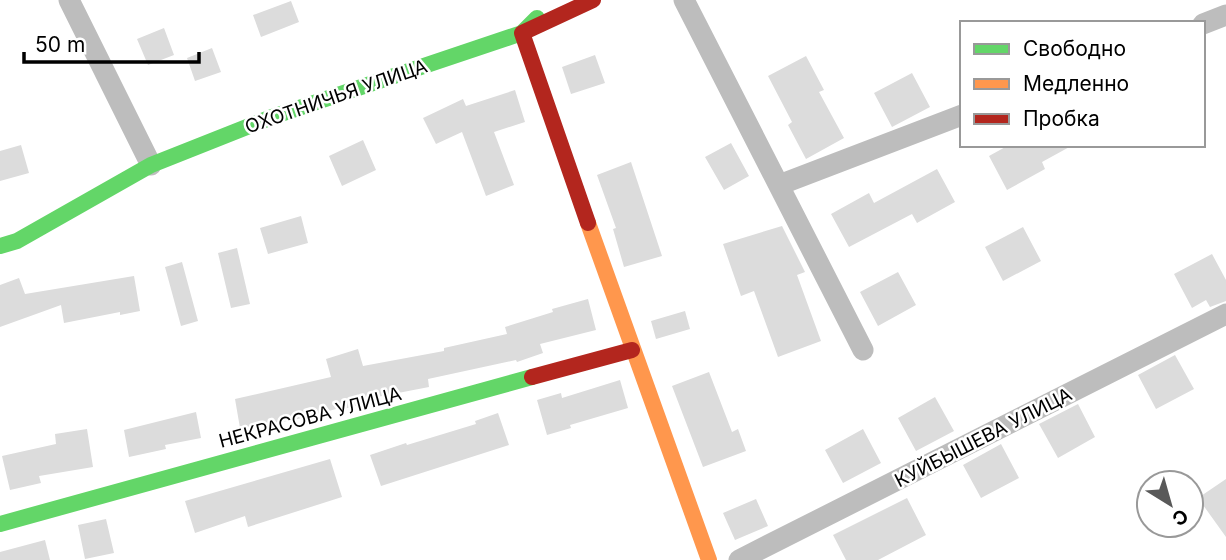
<svg xmlns="http://www.w3.org/2000/svg" width="1226" height="560" font-family="Inter,sans-serif">
<style>
.building{fill:#dcdcdc}
.lines{fill:none;stroke-linecap:round;stroke-linejoin:round}
.street{stroke:#bdbdbd;stroke-width:21}
.fast{stroke:#63d668;stroke-width:16}
.slow{stroke:#ff974d;stroke-width:16}
.jam{stroke:#b3261e;stroke-width:16}
.labels{text-anchor:middle;stroke-width:5;stroke-linejoin:round;paint-order:stroke}
.street-label{font-size:19px;fill:#000;stroke:#fff}
</style>
<rect width="100%" height="100%" fill="#fff"/>
<path class="building" d="M 291,1 L 299,22 L 261,37 L 253,15 Z
M 164,28 L 174,55 L 148,65 L 137,39 Z
M 212,48 L 221,72 L 195,81 L 187,58 Z
M 595,55 L 605,83 L 571,94 L 562,67 Z
M 806,56 L 824,90 L 819,92 L 844,138 L 806,159 L 788,125 L 792,122 L 768,76 Z
M 912,73 L 930,107 L 892,127 L 874,93 Z
M 515,90 L 525,122 L 494,132 L 514,185 L 486,196 L 462,132 L 436,144 L 423,118 L 463,99 L 466,106 Z
M 363,140 L 376,170 L 342,186 L 329,156 Z
M 731,143 L 749,176 L 724,190 L 705,157 Z
M 21,145 L 29,173 L 0,181 L 0,151 Z
M 1009,145 L 1073,145 L 1042,162 L 1045,169 L 1007,190 L 989,156 Z
M 631,162 L 662,256 L 624,267 L 613,229 L 616,228 L 597,175 Z
M 937,169 L 955,202 L 917,223 L 912,214 L 849,247 L 831,214 L 869,193 L 874,203 Z
M 301,216 L 308,243 L 268,254 L 260,228 Z
M 782,226 L 805,272 L 797,275 L 821,341 L 778,357 L 754,291 L 741,296 L 723,244 Z
M 1023,227 L 1041,261 L 1003,281 L 985,247 Z
M 237,248 L 250,304 L 231,308 L 218,253 Z
M 1212,254 L 1226,280 L 1226,301 L 1210,307 L 1206,300 L 1192,308 L 1174,274 Z
M 182,262 L 198,321 L 181,326 L 165,267 Z
M 898,272 L 916,305 L 878,326 L 860,292 Z
M 134,276 L 140,311 L 120,315 L 120,312 L 64,323 L 61,305 L 0,327 L 0,285 L 19,278 L 25,294 Z
M 588,299 L 596,330 L 540,344 L 543,353 L 517,362 L 516,360 L 428,379 L 429,387 L 372,398 L 372,401 L 341,410 L 340,408 L 294,420 L 240,428 L 235,399 L 331,377 L 326,359 L 358,349 L 363,366 L 444,351 L 444,348 L 507,334 L 505,327 L 553,312 L 552,309 Z
M 685,311 L 690,329 L 656,339 L 651,321 Z
M 1175,355 L 1194,389 L 1156,409 L 1138,375 Z
M 709,372 L 732,432 L 738,429 L 746,451 L 703,467 L 672,386 Z
M 620,380 L 628,408 L 570,425 L 571,428 L 547,435 L 537,400 L 561,393 L 562,398 Z
M 935,397 L 954,431 L 916,451 L 898,418 Z
M 1078,404 L 1095,437 L 1058,458 L 1039,424 Z
M 196,412 L 201,438 L 165,445 L 166,449 L 129,457 L 124,430 Z
M 498,413 L 509,445 L 381,486 L 370,455 L 406,443 L 407,445 L 476,424 L 475,421 Z
M 87,429 L 93,467 L 39,476 L 41,483 L 10,490 L 2,456 L 56,444 L 55,434 Z
M 863,429 L 881,463 L 843,483 L 825,450 Z
M 1001,444 L 1019,478 L 981,498 L 963,465 Z
M 330,459 L 342,497 L 248,527 L 245,516 L 195,533 L 185,501 Z
M 1226,479 L 1226,537 L 1198,498 Z
M 907,498 L 926,535 L 878,560 L 846,560 L 833,535 Z
M 756,499 L 768,526 L 735,540 L 723,513 Z
M 106,519 L 114,553 L 85,559 L 78,525 Z
M 45,540 L 50,560 L 0,560 L 0,552 Z"/>
<g class="lines">
<path class="street" d="M 69,0 L 151,165
M 684,0 L 863,350
M 1203,24 L 1226,15
M 779,185 L 962,115
M 739,560 L 1226,314"/>
<path class="fast" d="M 0,246 L 17,241 L 151,165 L 272,117 L 522,33 L 537,18
M 0,524 L 532,377"/>
<path class="slow" d="M 588,223 L 709,560"/>
<path class="jam" d="M 588,223 L 522,33 L 593,0
M 532,377 L 632,350"/>
</g>
<g class="labels">
<g class="street-label">
<text transform="translate(336 96) rotate(-19)" y="7">ОХОТНИЧЬЯ УЛИЦА</text>
<text transform="translate(310 417) rotate(-15)" y="7">НЕКРАСОВА УЛИЦА</text>
<text transform="translate(983 437) rotate(-27)" y="7">КУЙБЫШЕВА УЛИЦА</text>
</g>
</g>
<rect x="960" y="21" width="245" height="126" fill="#ffffff" stroke="#999999" stroke-width="2"/>
<rect x="974" y="44" width="35" height="10" fill="#63d668" stroke="#999999" stroke-width="2"/>
<text x="1023" y="56" font-size="21" fill="#000000">Свободно</text>
<rect x="974" y="79" width="35" height="10" fill="#ff974d" stroke="#999999" stroke-width="2"/>
<text x="1023" y="91" font-size="21" fill="#000000">Медленно</text>
<rect x="974" y="114" width="35" height="10" fill="#b3261e" stroke="#999999" stroke-width="2"/>
<text x="1023" y="126" font-size="21" fill="#000000">Пробка</text>
<g transform="translate(1170 504) rotate(143)"><circle r="33" fill="#ffffff" stroke="#999999" stroke-width="2"/>
<path d="M0-5L12 26L0 18L-12 26Z" fill="#595959"/>
<text y="-10" font-size="19" font-weight="bold" text-anchor="middle" fill="#000000">С</text>
</g>
<path d="M24 52v10h175v-10" fill="none" stroke="#000000" stroke-width="3.5"/>
<text x="35" y="52" font-size="21" fill="#000000" stroke="#ffffff" stroke-width="5" paint-order="stroke">50 m</text>
</svg>
